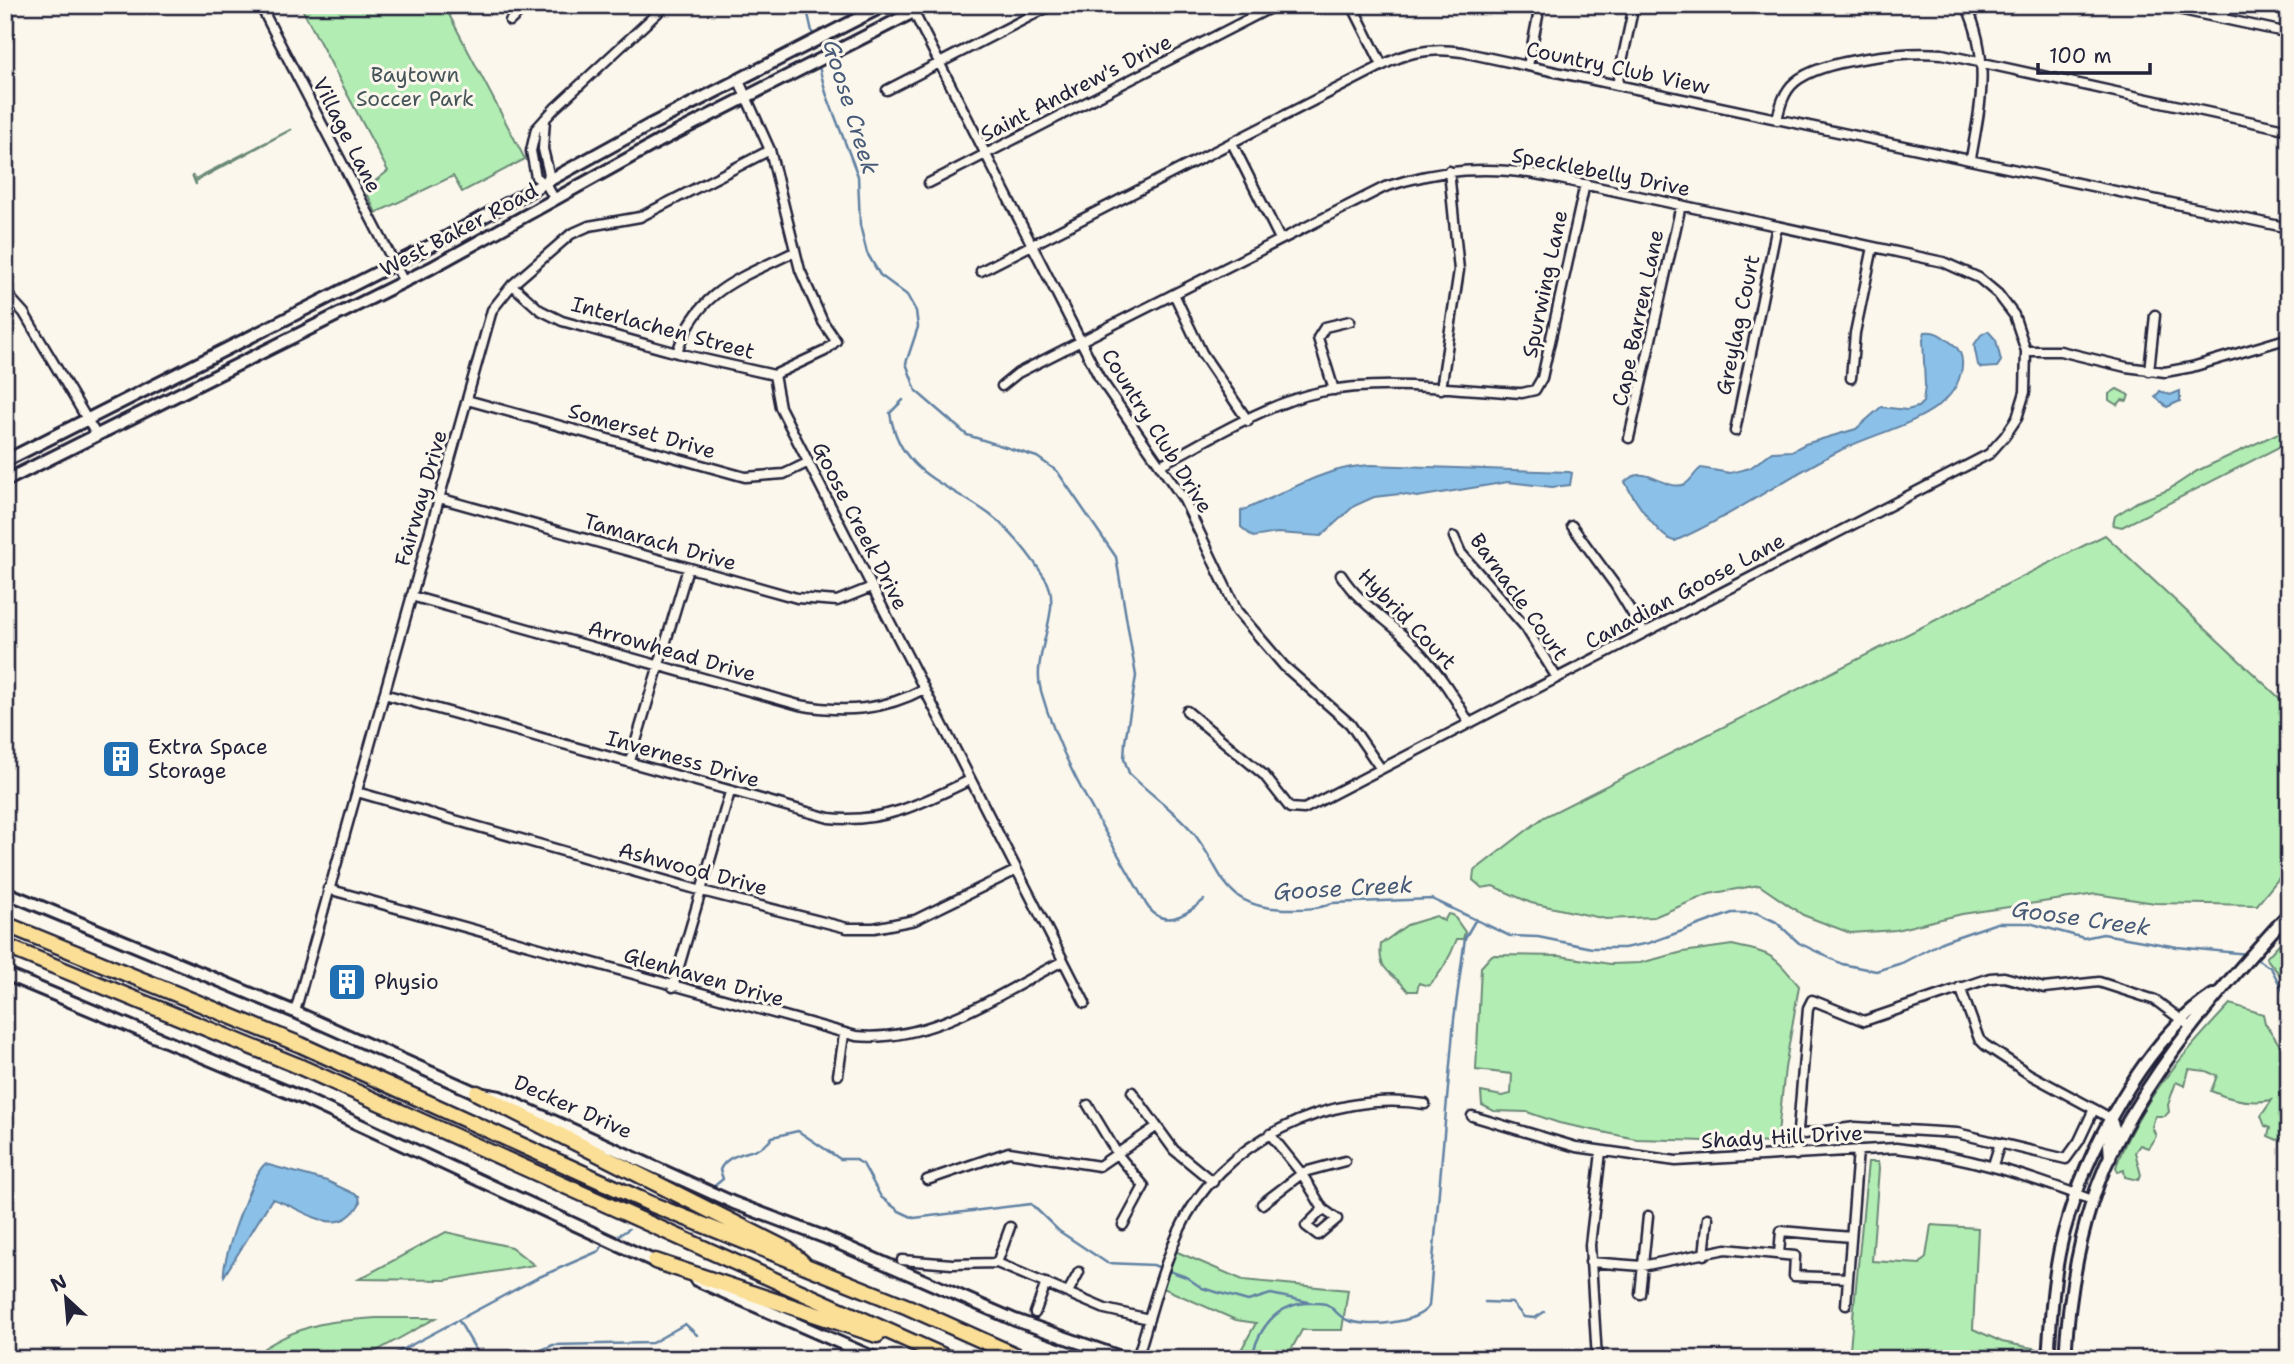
<svg xmlns="http://www.w3.org/2000/svg" width="2294" height="1364" font-family="'Shantell Sans',sans-serif">
<style>
.green{fill:#b2eeb3;stroke:#6a8877;stroke-width:2}
.water{fill:#8bc1e8;stroke:#6181a3;stroke-width:2}
.lines{fill:none;stroke-linecap:round;stroke-linejoin:round}
.stream{stroke:#6181a3;stroke-width:2.5}
.minor-casing{stroke:#22223b;stroke-width:13}
.secondary-casing{stroke:#22223b;stroke-width:16}
.motorway-casing{stroke:#22223b;stroke-width:19}
.minor{stroke:#fbf7ec;stroke-width:8}
.secondary{stroke:#fbf7ec;stroke-width:10}
.motorway{stroke:#fbdf96;stroke-width:14}
.labels{text-anchor:middle;stroke-width:6;stroke-linejoin:round;paint-order:stroke}
.street-label{font-size:21px;fill:#22223b;stroke:#fbf7ec}
.park-label{font-size:21px;fill:#465559;stroke:#fbf7ec}
.poi-label{font-size:21px;fill:#22223b;stroke:#fbf7ec;text-anchor:start}
.water-label{font-size:23px;font-style:italic;fill:#475a78;stroke:#fbf7ec}
</style>
<rect width="100%" height="100%" fill="#fbf7ec"/>
<filter id="ink" filterUnits="userSpaceOnUse"><feTurbulence type="fractalNoise" baseFrequency=".0143" numOctaves="2"/><feDisplacementMap in="SourceGraphic" scale="14" xChannelSelector="R" yChannelSelector="G"/><feConvolveMatrix kernelMatrix="1 2 1 2 8 2 1 2 1" color-interpolation-filters="sRGB"/></filter>
<g filter="url(#ink)">
<path class="green" d="M 300,5 L 444,5 L 525,159 L 462,192 L 453,176 L 376,213 L 365,189 L 388,171 Z
M 292,129 L 196,181 L 196,185 L 192,175 L 195,179 Z
M 2117,389 L 2129,395 L 2127,401 L 2122,400 L 2117,405 L 2109,400 L 2109,394 Z
M 2289,428 L 2289,442 L 2122,527 L 2113,525 L 2115,516 L 2137,502 L 2168,490 L 2197,471 Z
M 2105,535 L 2289,707 L 2289,866 L 2257,905 L 2155,903 L 2096,894 L 1962,914 L 1896,930 L 1850,933 L 1803,915 L 1759,885 L 1709,894 L 1654,917 L 1606,919 L 1531,903 L 1493,886 L 1482,888 L 1473,880 L 1474,871 L 1544,817 Z
M 1448,914 L 1453,915 L 1465,932 L 1463,939 L 1457,939 C 1451,955 1440,976 1428,986 L 1419,983 L 1417,991 L 1408,991 C 1394,972 1377,973 1381,944 L 1407,925 L 1436,916 L 1444,921 Z
M 2289,933 L 2289,995 L 2280,975 L 2266,958 Z
M 1732,945 C 1773,954 1772,953 1799,986 L 1785,1068 L 1777,1143 L 1636,1139 L 1559,1123 L 1527,1112 L 1494,1111 L 1482,1105 L 1481,1092 L 1502,1096 L 1511,1094 L 1512,1074 L 1476,1070 L 1481,967 L 1492,955 L 1560,956 L 1610,964 L 1640,963 L 1683,952 Z
M 2230,1004 L 2263,1014 L 2265,1023 L 2289,1059 L 2289,1107 L 2282,1106 L 2286,1137 L 2277,1140 L 2268,1136 L 2270,1128 L 2265,1126 L 2261,1116 L 2272,1100 C 2251,1104 2231,1100 2211,1091 L 2217,1076 L 2206,1071 L 2189,1069 L 2185,1086 L 2176,1082 L 2168,1105 L 2169,1112 L 2165,1116 L 2155,1116 L 2152,1127 L 2156,1136 L 2148,1148 L 2140,1145 L 2135,1152 L 2141,1175 L 2138,1180 L 2125,1177 L 2124,1170 L 2118,1172 L 2116,1167 C 2137,1104 2186,1051 2230,1004 Z
M 1868,1162 L 1878,1162 L 1879,1168 L 1872,1261 L 1920,1264 L 1926,1257 L 1931,1225 L 1978,1228 L 1973,1329 L 2002,1342 L 2037,1349 L 2040,1353 L 2035,1359 L 1849,1359 Z
M 446,1232 L 511,1247 L 534,1265 L 446,1280 L 359,1279 Z
M 1175,1251 L 1243,1280 L 1348,1290 L 1342,1330 L 1302,1330 L 1286,1359 L 1236,1359 L 1256,1323 L 1236,1320 L 1163,1288 Z
M 376,1318 L 436,1318 L 362,1359 L 266,1359 L 264,1348 C 305,1323 329,1321 376,1318 Z
M 2078,1348 L 2141,1359 L 2070,1359 L 2072,1351 Z"/>
<path class="water" d="M 1988,331 L 1996,340 L 2001,361 L 1997,367 L 1981,368 L 1978,365 L 1974,345 L 1981,335 Z
M 1925,332 C 1937,330 1944,338 1953,344 C 1971,358 1959,387 1945,400 C 1920,424 1870,435 1839,451 C 1783,479 1732,516 1675,541 C 1660,540 1632,496 1625,482 C 1645,461 1665,493 1685,484 C 1691,481 1695,472 1701,468 L 1730,473 L 1750,468 L 1772,452 L 1792,451 L 1805,444 L 1856,429 L 1881,407 L 1907,410 L 1918,407 L 1923,402 L 1925,386 L 1923,339 Z
M 2160,391 L 2170,395 L 2180,391 L 2180,401 L 2167,407 L 2155,397 Z
M 1371,465 L 1569,472 L 1572,473 L 1570,485 L 1552,487 L 1508,482 L 1417,497 L 1400,494 L 1374,497 L 1354,506 L 1321,536 L 1277,533 L 1253,537 L 1241,527 L 1241,511 C 1286,494 1321,467 1371,465 Z
M 265,1164 L 327,1181 L 359,1196 L 360,1203 C 337,1243 303,1207 272,1199 L 224,1276 C 221,1262 252,1174 265,1164 Z"/>
<g class="lines">
<path class="stream" d="M 806,5 L 813,36
M 818,63 L 826,93 L 858,176 L 860,225 L 867,253 L 880,275 L 907,295 L 916,311 L 918,327 L 906,363 L 916,391 L 967,435 L 1037,457 L 1057,471 L 1116,557 L 1136,676 L 1125,742 L 1124,759 L 1129,773 C 1148,793 1173,809 1192,831 C 1225,872 1219,906 1284,909 C 1301,909 1317,910 1332,903 L 1432,899 L 1510,936 L 1538,937 L 1592,948 L 1624,948 L 1649,943 L 1732,913 L 1757,913 L 1776,922 L 1799,943 L 1842,964 L 1876,971 L 1902,963 L 1944,941 L 1997,923 L 2029,923 L 2084,938 L 2103,934 L 2177,947 L 2248,954
M 903,400 L 890,413 C 900,474 945,482 989,514 C 1012,531 1030,555 1045,578 C 1065,608 1030,655 1041,691 C 1063,769 1108,834 1146,904 C 1163,931 1186,915 1204,900
M 2253,957 L 2271,968 L 2289,1002
M 712,1188 L 723,1179 L 720,1170 C 729,1148 763,1156 772,1137 L 798,1131 L 840,1159 L 854,1159 L 863,1164 L 881,1197 L 899,1211 L 914,1218 L 1031,1204 L 1059,1231 L 1107,1263 L 1153,1265 L 1186,1277 L 1202,1288 L 1248,1301 L 1271,1294 L 1313,1303
M 613,1239 L 629,1229
M 1485,1302 L 1512,1303 L 1524,1317 L 1535,1318 L 1544,1312
M 459,1321 L 480,1357
M 385,1359 L 537,1278 L 599,1251 L 604,1243
M 521,1359 L 553,1345 L 652,1343 L 685,1324 L 697,1335
M 1251,1359 C 1261,1320 1283,1297 1326,1304 C 1334,1308 1339,1317 1347,1320 C 1366,1328 1416,1324 1429,1306 L 1454,1019 L 1465,938 L 1476,919"/>
<defs>
<path id="minor" d="M 260,5 L 404,282
M 910,5 L 1099,377 L 1184,500 L 1237,611 L 1284,666 L 1350,724 L 1381,769
M 1352,5 L 1382,65
M 1966,5 C 1991,58 1981,103 1971,158
M 2159,5 L 2289,33
M 2223,18 L 2225,5
M 510,21 L 527,5
M 1528,66 L 1538,16 L 1534,5
M 739,81 L 770,150 L 800,270 L 823,322 L 836,341 L 825,351 L 774,375 L 780,407 L 1085,1003
M 1617,85 L 1634,5
M 887,90 L 1052,5
M 545,119 L 543,149 L 549,174 L 546,184
M 1777,120 C 1780,106 1784,91 1795,82 C 1822,59 1907,51 1942,54 L 2289,130
M 1232,143 L 1280,239
M 929,183 L 1276,5
M 555,200 L 546,184 L 536,177 L 531,151 L 536,129 L 555,108 L 666,5
M 981,271 L 1391,61 C 1414,50 1436,48 1462,52 L 2289,228
M 512,285 L 540,310 L 562,321 L 677,353 L 774,375
M 5,292 L 24,313 L 97,436
M 1174,294 L 1202,353 L 1248,421
M 2026,351 L 2060,351 L 2126,367 L 2165,372 L 2192,367 L 2289,338
M 677,353 C 697,290 739,279 794,252
M 2149,371 L 2155,315
M 1851,378 L 1855,333 L 1873,247
M 1002,386 L 1018,373 L 1385,187 C 1439,169 1489,165 1546,176 L 1943,262 L 1979,278 L 1998,294 L 2014,315 L 2026,351 L 2025,392 L 2017,418 L 2005,436 L 1989,454 L 1304,809 L 1290,808 L 1264,775 L 1187,711
M 1441,389 L 1459,270 L 1449,171
M 1334,390 L 1318,338 L 1325,327 L 1350,321
M 467,400 L 745,477 L 784,474 L 807,463
M 1735,431 L 1777,226
M 1629,438 L 1681,205
M 1160,465 C 1208,440 1267,403 1320,392 C 1384,379 1457,390 1522,393 L 1535,390 L 1542,378 L 1585,184
M 439,498 L 797,598 L 837,601 L 872,587
M 1572,526 L 1615,585 L 1644,633
M 1454,537 L 1461,553 L 1526,628 L 1557,678
M 1341,575 C 1358,602 1385,618 1408,640 C 1433,664 1452,692 1469,723
M 411,596 L 799,705 C 844,713 883,711 924,689
M 384,694 L 829,818 C 882,824 923,803 970,780
M 630,761 L 688,568
M 357,792 L 702,891 L 847,928 L 874,928 L 915,920 L 1015,871
M 328,889 L 856,1036 C 932,1043 998,994 1063,961
M 673,987 L 730,792
M 1960,987 L 1979,1039 L 1985,1045 L 2029,1074 L 2094,1109
M 295,1012 L 492,310 L 512,285 L 571,234 L 589,226 L 640,217 L 770,150
M 838,1075 L 844,1035
M 1132,1092 L 1174,1150 L 1213,1182
M 1088,1105 L 1118,1155 L 1144,1186 L 1123,1225
M 1472,1116 L 1576,1147 L 1676,1161 L 1896,1148 C 1967,1156 2026,1175 2092,1200
M 1270,1134 L 1302,1174 L 1323,1209 L 1337,1219 L 1318,1235 L 1306,1226 L 1323,1209
M 1796,1135 L 1855,1127 L 1957,1133 L 2066,1159 L 2079,1141 L 2094,1109 L 2110,1118
M 1796,1155 L 1808,1008 L 1812,1000 L 1864,1021 L 1990,978 L 2004,977 L 2044,988 L 2099,982 L 2155,1000 L 2192,1028
M 1993,1165 L 2000,1143
M 927,1180 L 1009,1152 L 1099,1166 L 1156,1127
M 1262,1204 L 1304,1172 L 1345,1161
M 1779,1254 L 1781,1231 L 1851,1237
M 1704,1255 L 1708,1218
M 902,1260 L 952,1264 L 997,1263 L 1105,1309 L 1149,1319
M 1590,1262 L 1642,1266 L 1726,1249 L 1795,1256 L 1794,1276 L 1848,1278
M 997,1263 L 1010,1227
M 1068,1292 L 1079,1272
M 1640,1294 L 1648,1216
M 1846,1305 L 1858,1150
M 1035,1313 L 1046,1283
M 1137,1359 C 1150,1317 1161,1271 1179,1231 C 1219,1142 1330,1089 1425,1104
M 1597,1359 L 1590,1245 L 1601,1152"/>
<path id="secondary" d="M 5,461 L 434,244 L 648,126 L 885,5
M 5,481 L 431,268 L 658,142 L 927,5
M 5,892 L 295,1012 L 477,1093 L 500,1097 L 734,1203 L 824,1237 L 1015,1320 L 1126,1359
M 5,974 L 302,1098 L 662,1265
M 2110,1158 L 2109,1144 L 2114,1128 L 2110,1118
M 696,1280 L 877,1359
M 2048,1359 C 2051,1317 2053,1273 2064,1232 C 2085,1154 2144,1040 2213,995
M 2065,1359 C 2068,1306 2076,1252 2092,1202 C 2125,1096 2216,994 2289,913"/>
<path id="motorway" d="M 5,924 L 301,1045 L 651,1204 L 908,1307 L 1024,1359
M 5,946 L 296,1065 L 950,1359
M 477,1093 L 788,1250 L 803,1263
M 655,1261 L 877,1335"/>
</defs>
<use href="#minor" class="minor-casing"/>
<use href="#secondary" class="secondary-casing"/>
<use href="#motorway" class="motorway-casing"/>
<use href="#minor" class="minor"/>
<use href="#secondary" class="secondary"/>
<use href="#motorway" class="motorway"/>
</g>
</g>
<defs>
<symbol id="building-square" viewBox="-11 -11 22 22"><rect x="-9" y="-9" width="18" height="18" rx="4" fill="#1f6fb2" stroke="#fbf7ec"/><path d="M-4-6H4V6H1V3H-1V6H-4ZM-2.5-4.3h1.7v1.8h-1.7ZM.8-4.3h1.7v1.8H.8ZM-2.5-1h1.7V.8h-1.7ZM.8-1h1.7V.8H.8Z" fill="#fff"/></symbol>
</defs>
<g fill-rule="evenodd">
<use href="#building-square" x="99" y="737" width="44" height="44"/>
<use href="#building-square" x="325" y="960" width="44" height="44"/>
</g>
<g class="labels">
<g class="street-label">
<text transform="translate(1618 68) rotate(12)" y="7">Country Club View</text>
<text transform="translate(1076 88) rotate(-27)" y="7">Saint Andrew's Drive</text>
<text transform="translate(347 135) rotate(63)" y="7">Village Lane</text>
<text transform="translate(1601 172) rotate(11)" y="7">Specklebelly Drive</text>
<text transform="translate(459 230) rotate(-28)" y="7">West Baker Road</text>
<text transform="translate(1545 284) rotate(-78)" y="7">Spurwing Lane</text>
<text transform="translate(1638 318) rotate(-78)" y="7">Cape Barren Lane</text>
<text transform="translate(1738 325) rotate(-78)" y="7">Greylag Court</text>
<text transform="translate(663 328) rotate(15)" y="7">Interlachen Street</text>
<text transform="translate(642 431) rotate(16)" y="7">Somerset Drive</text>
<text transform="translate(1157 431) rotate(58)" y="7">Country Club Drive</text>
<text transform="translate(421 498) rotate(-74)" y="7">Fairway Drive</text>
<text transform="translate(860 526) rotate(63)" y="7">Goose Creek Drive</text>
<text transform="translate(660 542) rotate(16)" y="7">Tamarach Drive</text>
<text transform="translate(1685 591) rotate(-28)" y="7">Canadian Goose Lane</text>
<text transform="translate(1519 597) rotate(54)" y="7">Barnacle Court</text>
<text transform="translate(1407 619) rotate(46)" y="7">Hybrid Court</text>
<text transform="translate(672 651) rotate(16)" y="7">Arrowhead Drive</text>
<text transform="translate(683 759) rotate(16)" y="7">Inverness Drive</text>
<text transform="translate(693 869) rotate(15)" y="7">Ashwood Drive</text>
<text transform="translate(704 977) rotate(16)" y="7">Glenhaven Drive</text>
<text transform="translate(573 1107) rotate(24)" y="7">Decker Drive</text>
<text transform="translate(1782 1137) rotate(-3)" y="7">Shady Hill Drive</text>
</g>
<g class="park-label">
<text x="415" y="82">Baytown<tspan x="415" dy="24">Soccer Park</tspan></text>
</g>
<g class="poi-label">
<text x="148" y="754">Extra Space<tspan x="148" dy="24">Storage</tspan></text>
<text x="374" y="989">Physio</text>
</g>
<g class="water-label">
<text transform="translate(851 107) rotate(73)" y="8">Goose Creek</text>
<text transform="translate(1343 888) rotate(-3)" y="8">Goose Creek</text>
<text transform="translate(2081 918) rotate(8)" y="8">Goose Creek</text>
</g>
</g>
<rect width="2294" height="1364" fill="none" stroke="#fbf7ec" stroke-width="28"/>
<rect x="14" y="14" width="2266" height="1336" fill="none" stroke="#22223b" stroke-width="2.5" filter="url(#ink)"/>
<g transform="translate(66 1298) rotate(334)" stroke="#fbf7ec" stroke-width="5" paint-order="stroke">
<path d="M0-5L12 26L0 18L-12 26Z" fill="#22223b"/>
<text y="-10" font-size="19" font-weight="bold" text-anchor="middle" fill="#22223b">N</text>
</g>
<path d="M2038 63v10h112v-10" fill="none" stroke="#22223b" stroke-width="3.5"/>
<text x="2049" y="63" font-size="21" fill="#22223b" stroke="#fbf7ec" stroke-width="5" paint-order="stroke">100 m</text>
</svg>
